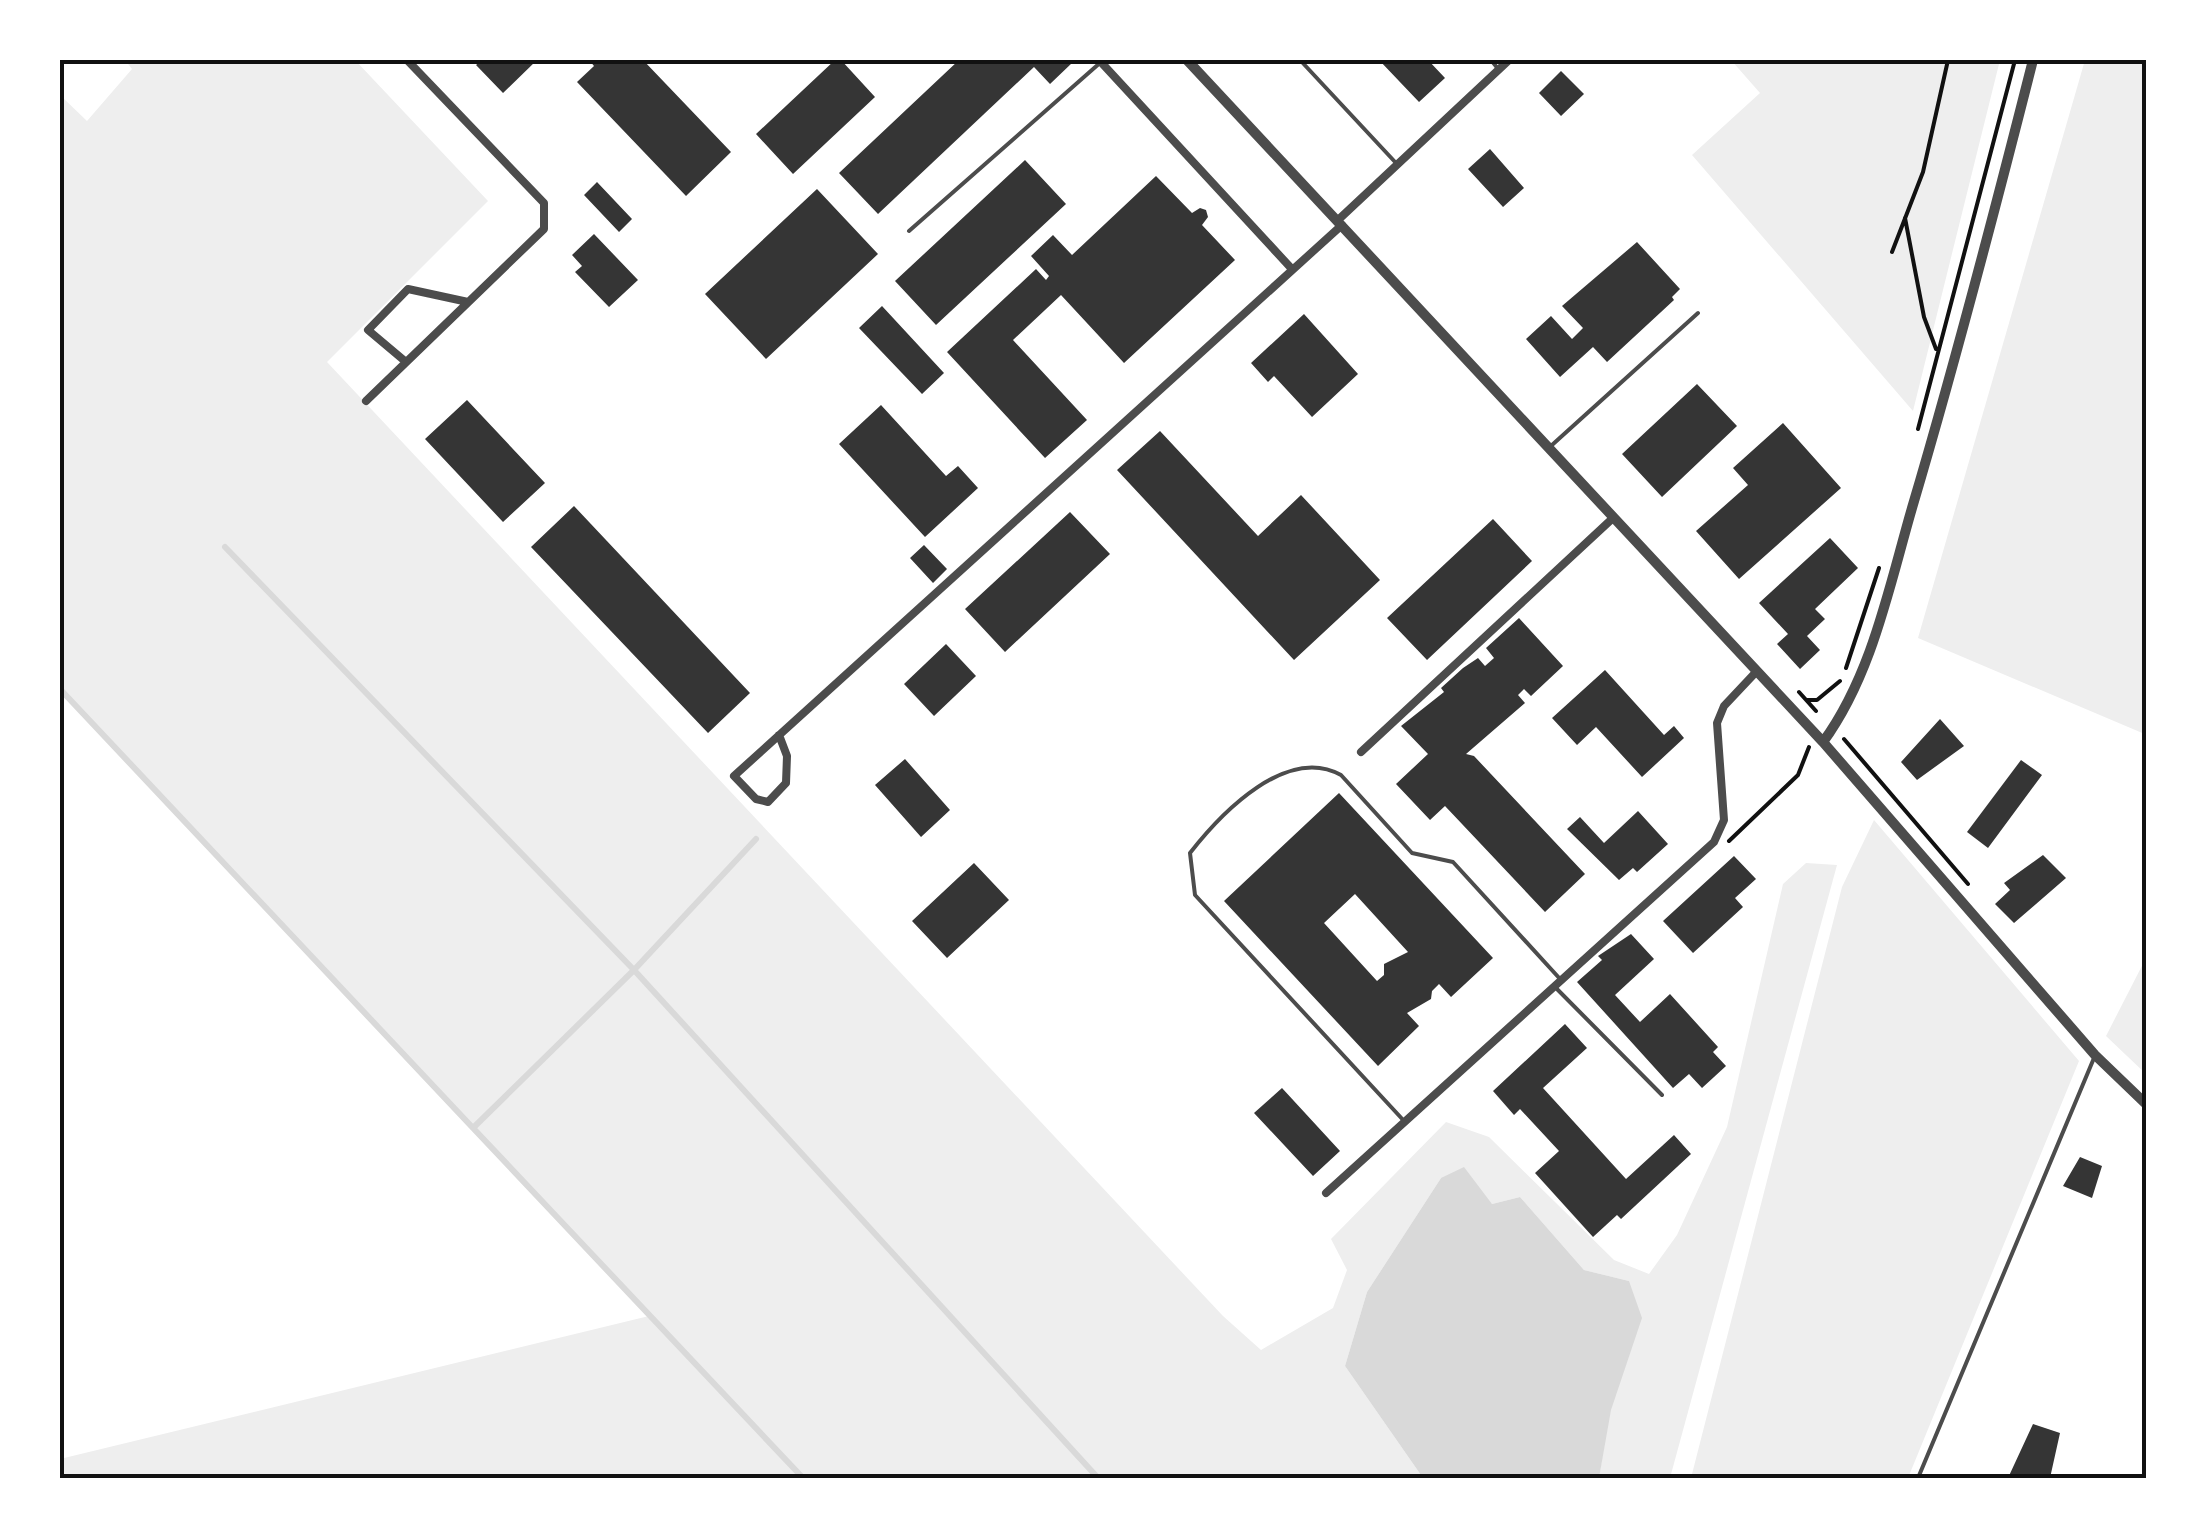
<svg xmlns="http://www.w3.org/2000/svg" width="2207" height="1538" font-family="'Roboto Condensed',sans-serif">
<style>
.green{fill:#eee}
.water{fill:#d9d9d9}
.lines{fill:none;stroke-linecap:round;stroke-linejoin:round}
.stream{stroke:#d9d9d9;stroke-width:6}
.building{fill:#353535;fill-rule:evenodd}
.path{stroke:#111;stroke-width:4}
.service{stroke:#4c4c4c;stroke-width:4}
.minor{stroke:#4c4c4c;stroke-width:8}
.tertiary{stroke:#4c4c4c;stroke-width:10}
.neatline{fill:none;stroke:#111;stroke-width:4}
</style>
<rect width="100%" height="100%" fill="#fff"/>
<path class="green" d="M 125,60 L 355,60 L 488,201 L 327,362 L 1223,1316 L 1261,1350 L 1333,1308 L 1347,1270 L 1331,1239 L 1446,1122 L 1489,1137 L 1614,1260 L 1649,1274 L 1677,1235 L 1727,1127 L 1783,884 L 1806,863 L 1837,865 L 1670,1478 L 1599,1478 L 1629,1281 L 1584,1270 L 1520,1197 L 1492,1204 L 1441,1178 L 1367,1292 L 1345,1366 L 1423,1478 L 60,1478 L 60,1459 L 649,1316 L 60,688 L 60,95 L 87,121 L 132,69 Z
M 1731,60 L 2000,60 L 1913,411 L 1692,155 L 1760,93 Z
M 2085,60 L 2147,60 L 2147,735 L 1918,638 Z
M 1874,820 L 2079,1061 L 1908,1478 L 1691,1478 L 1842,887 Z
M 2147,956 L 2147,1075 L 2106,1036 Z"/>
<path class="water" d="M 1464,1167 L 1492,1204 L 1520,1197 L 1584,1270 L 1629,1281 L 1642,1318 L 1611,1410 L 1599,1478 L 1423,1478 L 1345,1366 L 1367,1292 L 1441,1178 Z"/>
<g class="lines">
<path class="stream" d="M 225,547 L 634,970 L 1098,1478
M 60,689 L 473,1128 L 634,970 L 756,839
M 473,1128 L 803,1478"/>
</g>
<path class="building" d="M 482,60 L 537,60 L 503,93 L 476,65 Z
M 589,60 L 643,60 L 731,152 L 686,196 L 577,82 L 594,66 Z
M 835,60 L 841,60 L 875,97 L 793,174 L 756,134 Z
M 959,60 L 1072,63 L 1050,84 L 1034,67 L 878,214 L 839,173 Z
M 1379,60 L 1428,60 L 1445,78 L 1419,102 Z
M 1561,71 L 1584,94 L 1561,116 L 1539,93 Z
M 1490,149 L 1524,188 L 1503,207 L 1468,169 Z
M 1025,160 L 1066,204 L 936,325 L 895,281 Z
M 1156,176 L 1192,213 L 1200,208 L 1206,210 L 1208,217 L 1202,225 L 1235,260 L 1124,363 L 1061,295 L 1013,340 L 1087,420 L 1045,458 L 947,352 L 1036,269 L 1046,280 L 1049,276 L 1031,256 L 1053,235 L 1072,255 Z
M 597,182 L 632,219 L 619,232 L 584,195 Z
M 817,189 L 878,254 L 766,359 L 705,294 Z
M 594,234 L 638,280 L 609,307 L 575,272 L 582,266 L 572,255 Z
M 1637,242 L 1680,289 L 1672,297 L 1674,300 L 1607,362 L 1593,347 L 1560,377 L 1526,339 L 1551,316 L 1572,339 L 1583,328 L 1562,306 Z
M 882,306 L 944,373 L 922,394 L 859,328 Z
M 1304,314 L 1358,374 L 1312,417 L 1274,376 L 1268,382 L 1251,363 Z
M 1697,384 L 1737,426 L 1662,497 L 1622,454 Z
M 467,400 L 545,483 L 503,522 L 425,439 Z
M 881,405 L 946,476 L 958,466 L 978,488 L 925,537 L 839,444 Z
M 1783,423 L 1841,488 L 1739,579 L 1696,531 L 1748,485 L 1733,468 Z
M 1160,431 L 1258,536 L 1301,495 L 1380,580 L 1294,660 L 1117,470 Z
M 574,506 L 750,693 L 708,733 L 531,547 Z
M 1070,512 L 1110,554 L 1005,652 L 965,609 Z
M 1493,519 L 1532,561 L 1427,660 L 1387,618 Z
M 1830,538 L 1858,568 L 1815,609 L 1825,619 L 1807,636 L 1820,650 L 1800,669 L 1777,644 L 1788,634 L 1759,603 Z
M 924,545 L 947,569 L 933,583 L 910,558 Z
M 1519,618 L 1563,666 L 1531,696 L 1524,689 L 1518,695 L 1525,703 L 1466,754 L 1474,756 L 1585,874 L 1545,912 L 1445,806 L 1430,820 L 1396,784 L 1428,754 L 1401,726 L 1444,692 L 1441,688 L 1463,668 L 1478,658 L 1485,666 L 1494,658 L 1486,648 Z
M 946,644 L 976,676 L 934,716 L 904,684 Z
M 1605,670 L 1664,735 L 1674,726 L 1684,738 L 1642,777 L 1596,727 L 1577,745 L 1552,718 Z
M 1940,719 L 1964,746 L 1917,780 L 1901,762 Z
M 905,759 L 950,810 L 921,837 L 875,785 Z
M 2021,760 L 2042,775 L 1988,848 L 1967,832 Z
M 1339,793 L 1493,958 L 1451,997 L 1439,984 L 1432,991 L 1431,999 L 1407,1013 L 1419,1026 L 1378,1066 L 1224,901 ZM 1355,894 L 1408,952 L 1384,964 L 1384,975 L 1377,981 L 1324,923 Z
M 1638,811 L 1668,844 L 1637,872 L 1633,868 L 1619,880 L 1567,829 L 1580,817 L 1604,843 Z
M 2043,855 L 2066,878 L 2014,923 L 1995,904 L 2010,890 L 2004,883 Z
M 1734,856 L 1756,879 L 1735,898 L 1743,907 L 1693,953 L 1663,921 Z
M 974,863 L 1009,900 L 947,958 L 912,921 Z
M 1631,934 L 1654,959 L 1615,995 L 1640,1022 L 1670,994 L 1718,1047 L 1713,1052 L 1726,1066 L 1702,1088 L 1689,1074 L 1673,1088 L 1577,982 L 1602,960 L 1598,956 Z
M 1565,1024 L 1587,1048 L 1543,1088 L 1626,1179 L 1674,1135 L 1691,1154 L 1621,1219 L 1617,1215 L 1593,1237 L 1535,1173 L 1559,1151 L 1520,1109 L 1514,1115 L 1493,1091 Z
M 1282,1088 L 1340,1151 L 1313,1176 L 1254,1113 Z
M 2080,1157 L 2102,1166 L 2092,1198 L 2063,1186 Z
M 2033,1424 L 2060,1433 L 2050,1478 L 2008,1478 Z"/>
<g class="lines">
<path class="path" d="M 1905,218 L 1924,317 L 1936,349
M 1892,252 L 1923,172 L 1948,60
M 1918,429 L 2015,60
M 1846,668 L 1879,568
M 1799,692 L 1816,711
M 1807,700 L 1817,700 L 1840,681
M 1844,739 L 1968,884
M 1729,841 L 1798,775 L 1809,747"/>
<path class="service" d="M 1300,60 L 1396,163
M 1491,60 L 1499,70
M 909,231 L 1101,62
M 1552,445 L 1698,313
M 1554,986 L 1662,1095
M 1405,1122 L 1195,895 L 1190,853 C 1222,812 1287,745 1341,775 L 1412,853 L 1453,862 L 1561,980
M 1918,1478 L 2094,1058"/>
<path class="minor" d="M 1099,60 L 1291,268
M 1337,221 L 1509,60
M 406,362 L 368,330 L 408,289 L 468,302
M 366,401 L 544,229 L 544,203 L 407,60
M 779,735 L 787,756 L 786,783 L 768,802 L 756,799 L 734,776 L 1342,225
M 1361,752 L 1613,518
M 1326,1193 L 1714,842 L 1724,820 L 1717,723 L 1724,706 L 1756,672"/>
<path class="tertiary" d="M 1187,60 L 1823,742 L 2095,1055 L 2147,1105
M 1823,742 C 1872,675 1889,587 1912,508 C 1956,360 1995,210 2033,60"/>
</g>
<rect width="2207" height="1538" fill="none" stroke="#ffffff" stroke-width="125"/>
<rect x="62" y="62" width="2082" height="1414" class="neatline"/>
</svg>
